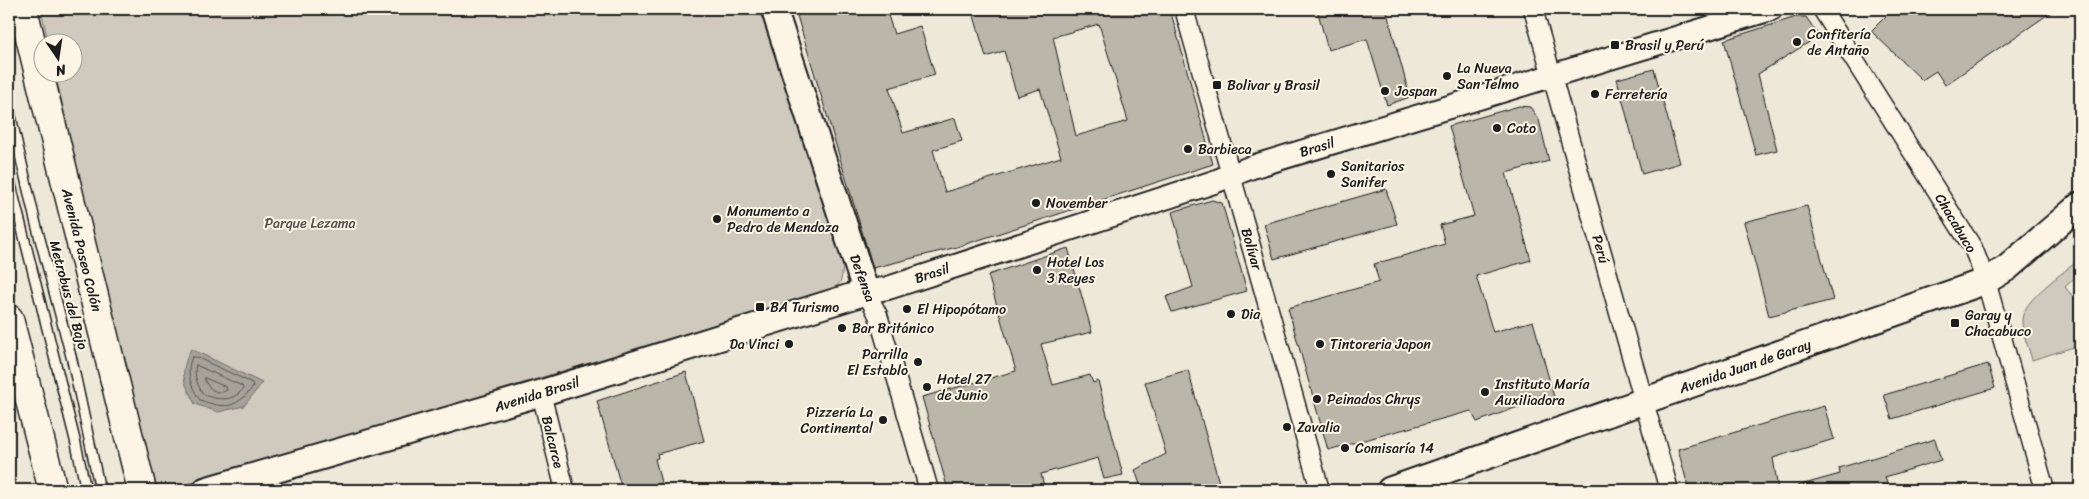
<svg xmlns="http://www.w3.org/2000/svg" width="2089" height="499" font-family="Sriracha,sans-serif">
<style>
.green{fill:#cfcabd;stroke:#76736c}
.water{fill:#a7a299;stroke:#6f6c67}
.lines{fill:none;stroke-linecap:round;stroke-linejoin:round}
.shore{stroke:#54524e;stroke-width:1}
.building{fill:#bab6aa;stroke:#1c1c1c;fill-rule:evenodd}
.service-casing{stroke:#1c1c1c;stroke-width:12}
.minor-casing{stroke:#1c1c1c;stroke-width:21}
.tertiary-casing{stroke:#1c1c1c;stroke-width:26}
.secondary-casing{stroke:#1c1c1c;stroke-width:29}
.primary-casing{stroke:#1c1c1c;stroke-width:31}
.service{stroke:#fcf5e5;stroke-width:9}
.minor{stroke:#fcf5e5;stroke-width:18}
.tertiary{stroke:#fcf5e5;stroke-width:22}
.secondary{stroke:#fcf5e5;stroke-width:25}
.primary{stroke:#fcf5e5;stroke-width:28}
.poi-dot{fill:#1c1c1c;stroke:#fcf5e5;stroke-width:2}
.labels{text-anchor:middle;stroke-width:4;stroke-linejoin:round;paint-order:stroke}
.poi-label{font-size:14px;fill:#1c1c1c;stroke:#fcf5e5;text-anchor:start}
.street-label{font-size:14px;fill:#1c1c1c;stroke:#fcf5e5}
.park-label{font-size:14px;fill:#52504c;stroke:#fcf5e5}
</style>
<rect width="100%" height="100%" fill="#eee8d9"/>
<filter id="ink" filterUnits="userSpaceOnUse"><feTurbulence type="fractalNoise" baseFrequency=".02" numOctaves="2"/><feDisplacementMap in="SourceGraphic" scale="10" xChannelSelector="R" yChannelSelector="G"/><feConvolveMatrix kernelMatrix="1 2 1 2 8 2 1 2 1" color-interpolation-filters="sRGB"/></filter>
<g filter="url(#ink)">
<path class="green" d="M 41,9 L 763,9 L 843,267 L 841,281 L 835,288 L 215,477 L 165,489 L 156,488 L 148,473 L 55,73 L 72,72 L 72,42 L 48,42 Z
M 2080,259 L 2080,273 L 2065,287 L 2080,305 L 2080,345 L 2032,360 C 2029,348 2022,333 2022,321 C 2021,300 2065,272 2080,259 Z"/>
<path class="water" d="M 191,349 L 262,383 L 244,406 L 218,412 L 195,404 C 183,380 179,374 191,349 Z"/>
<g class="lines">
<path class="shore" d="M 192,357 L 196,357 L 252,383 L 253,387 C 236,409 225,409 200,400 C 191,387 185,372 192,357 Z
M 196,365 L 242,386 L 243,389 C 233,402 218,400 204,395 C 198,387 193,375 196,365 Z
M 205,378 L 226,387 L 227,390 C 217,395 210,390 205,381 Z"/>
</g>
<path class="building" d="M 795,9 L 886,9 L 894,34 L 920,26 L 935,75 L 889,88 L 903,133 L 955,118 L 962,141 L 933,150 L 945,192 L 1061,157 L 1040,89 L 1017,96 L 1004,51 L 986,57 L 972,9 L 1170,9 L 1213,164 L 957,247 L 873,268 ZM 1099,24 L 1128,121 L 1076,136 L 1053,37 Z
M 1317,9 L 1386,9 L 1410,97 L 1387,105 L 1367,39 L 1328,50 Z
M 1893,9 L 2056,9 L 1945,85 L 1936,71 L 1922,80 L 1871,31 Z
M 1796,17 L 1806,17 L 1819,36 L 1758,74 L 1777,150 L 1756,155 L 1724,40 Z
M 1654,69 L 1680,163 L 1642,174 L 1617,79 Z
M 1519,106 L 1530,107 L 1539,120 L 1549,161 L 1506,173 L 1531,260 L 1476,276 L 1493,332 L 1533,321 L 1554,397 L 1515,408 L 1477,422 L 1471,411 L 1328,450 L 1288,308 L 1379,282 L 1374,264 L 1445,244 L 1440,225 L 1474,216 L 1449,126 Z
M 1386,189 L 1397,224 L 1274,259 L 1264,224 Z
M 1212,200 L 1222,203 L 1247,291 L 1172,312 L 1166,297 L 1193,287 L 1172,212 Z
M 1807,206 L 1833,300 L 1769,316 L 1744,222 Z
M 1068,248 L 1092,332 L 1041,344 L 1053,385 L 1090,375 L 1093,383 L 1098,381 L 1123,475 L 1104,479 L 1098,458 L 1041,474 L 1045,490 L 948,490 L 922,397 L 1016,371 L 988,275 Z
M 1988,364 L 1995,388 L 1892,419 L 1884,395 Z
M 1188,370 L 1221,490 L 1142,490 L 1135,470 L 1166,454 L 1145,382 Z
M 686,372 L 704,441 L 657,454 L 658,458 L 655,459 L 663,490 L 622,490 L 597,401 Z
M 1824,406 L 1834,439 L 1773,458 L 1778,490 L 1689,490 L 1678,449 Z
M 1935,439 L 1941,460 L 1885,477 L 1889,490 L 1797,490 L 1797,486 L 1840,474 L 1839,468 Z"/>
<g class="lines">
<defs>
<path id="service" d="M 9,108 L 35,220 L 72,360 L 100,490
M 9,177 L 76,444 L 86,490"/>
<path id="minor" d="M 1184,9 L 1320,490
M 1533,9 L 1669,490
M 1822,9 L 1973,248 L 1986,281 L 2045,490
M 866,292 L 878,315 L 929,490
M 541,393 L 565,490"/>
<path id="tertiary" d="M 866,292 L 888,288 L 1214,182 L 1252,167 L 1771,9"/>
<path id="secondary" d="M 206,490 L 541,393 L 866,292 L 774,9
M 1390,490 L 1986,281 L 2007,268 L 2080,205"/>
<path id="primary" d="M 23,9 L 142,490
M 9,319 L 53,490"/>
</defs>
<use href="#service" class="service-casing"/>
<use href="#minor" class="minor-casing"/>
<use href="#tertiary" class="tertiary-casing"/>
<use href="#secondary" class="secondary-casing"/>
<use href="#primary" class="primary-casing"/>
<use href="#service" class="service"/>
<use href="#minor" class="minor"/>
<use href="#tertiary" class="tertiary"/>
<use href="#secondary" class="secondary"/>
<use href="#primary" class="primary"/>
</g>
</g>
<g class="poi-dot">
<circle cx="1797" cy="42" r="5"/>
<rect x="1610" y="40" width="10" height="10" rx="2.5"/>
<circle cx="1447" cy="76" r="5"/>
<rect x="1212" y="80" width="10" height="10" rx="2.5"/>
<circle cx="1385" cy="91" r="5"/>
<circle cx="1595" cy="94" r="5"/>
<circle cx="1497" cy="128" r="5"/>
<circle cx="1188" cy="149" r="5"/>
<circle cx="1331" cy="174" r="5"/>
<circle cx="1036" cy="203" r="5"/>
<circle cx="717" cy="219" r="5"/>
<circle cx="1037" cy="270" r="5"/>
<rect x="755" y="302" width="10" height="10" rx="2.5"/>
<circle cx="907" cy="309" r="5"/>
<circle cx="1231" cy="314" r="5"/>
<rect x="1950" y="318" width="10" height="10" rx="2.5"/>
<circle cx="842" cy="328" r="5"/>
<circle cx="789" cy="344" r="5"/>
<circle cx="1320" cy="344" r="5"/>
<circle cx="918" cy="362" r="5"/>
<circle cx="927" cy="387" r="5"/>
<circle cx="1485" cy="392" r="5"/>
<circle cx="1317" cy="399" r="5"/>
<circle cx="883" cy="420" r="5"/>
<circle cx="1287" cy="427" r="5"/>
<circle cx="1345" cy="448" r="5"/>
</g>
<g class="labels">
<g class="poi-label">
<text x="1807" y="39">Confitería<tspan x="1807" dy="16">de Antaño</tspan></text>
<text x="1625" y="50">Brasil y Perú</text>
<text x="1457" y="73">La Nueva<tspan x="1457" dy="16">San Telmo</tspan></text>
<text x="1227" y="90">Bolivar y Brasil</text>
<text x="1395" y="96">Jospan</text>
<text x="1605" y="99">Ferretería</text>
<text x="1507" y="133">Coto</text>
<text x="1198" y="154">Barbieca</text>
<text x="1341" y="171">Sanitarios<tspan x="1341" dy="16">Sanifer</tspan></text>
<text x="1046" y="208">November</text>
<text x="727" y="216">Monumento a<tspan x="727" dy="16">Pedro de Mendoza</tspan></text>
<text x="1047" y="267">Hotel Los<tspan x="1047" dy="16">3 Reyes</tspan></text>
<text x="770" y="312">BA Turismo</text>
<text x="917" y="314">El Hipopótamo</text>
<text x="1241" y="319">Dia</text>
<text x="1965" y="320">Garay y<tspan x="1965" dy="16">Chacabuco</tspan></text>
<text x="852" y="333">Bar Británico</text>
<text x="779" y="349" text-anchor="end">Da Vinci</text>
<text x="1330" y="349">Tintoreria Japon</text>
<text x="908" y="359" text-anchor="end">Parrilla<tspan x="908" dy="16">El Establo</tspan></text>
<text x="937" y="384">Hotel 27<tspan x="937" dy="16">de Junio</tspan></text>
<text x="1495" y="389">Instituto María<tspan x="1495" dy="16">Auxiliadora</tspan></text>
<text x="1327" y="404">Peinados Chrys</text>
<text x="873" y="417" text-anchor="end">Pizzería La<tspan x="873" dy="16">Continental</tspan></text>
<text x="1297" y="432">Zavalia</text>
<text x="1355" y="453">Comisaría 14</text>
</g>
<g class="street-label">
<text transform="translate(1317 147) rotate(-17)" y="5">Brasil</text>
<text transform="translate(1956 223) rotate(59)" y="5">Chacabuco</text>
<text transform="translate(1252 249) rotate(74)" y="5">Bolívar</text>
<text transform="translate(1601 249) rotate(74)" y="5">Perú</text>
<text transform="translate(82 250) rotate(76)" y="5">Avenida Paseo Colón</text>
<text transform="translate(932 273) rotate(-18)" y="5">Brasil</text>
<text transform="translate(863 278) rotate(70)" y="5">Defensa</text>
<text transform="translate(69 295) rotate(75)" y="5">Metrobus del Bajo</text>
<text transform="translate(1745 366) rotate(-19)" y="5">Avenida Juan de Garay</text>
<text transform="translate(537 394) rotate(-17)" y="5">Avenida Brasil</text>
<text transform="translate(553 442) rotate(76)" y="5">Balcarce</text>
</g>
<g class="park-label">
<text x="310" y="228">Parque Lezama</text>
</g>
</g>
<rect width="2089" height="499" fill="none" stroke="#fcf5e5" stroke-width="30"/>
<rect x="15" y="15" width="2059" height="469" fill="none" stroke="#1c1c1c" stroke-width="2" filter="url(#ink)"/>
<g transform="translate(58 58) rotate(167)"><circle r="24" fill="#fcf5e5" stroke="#a29e95"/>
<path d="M0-4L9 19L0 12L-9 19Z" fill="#1c1c1c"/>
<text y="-8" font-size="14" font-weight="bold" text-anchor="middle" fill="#1c1c1c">N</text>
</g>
</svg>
